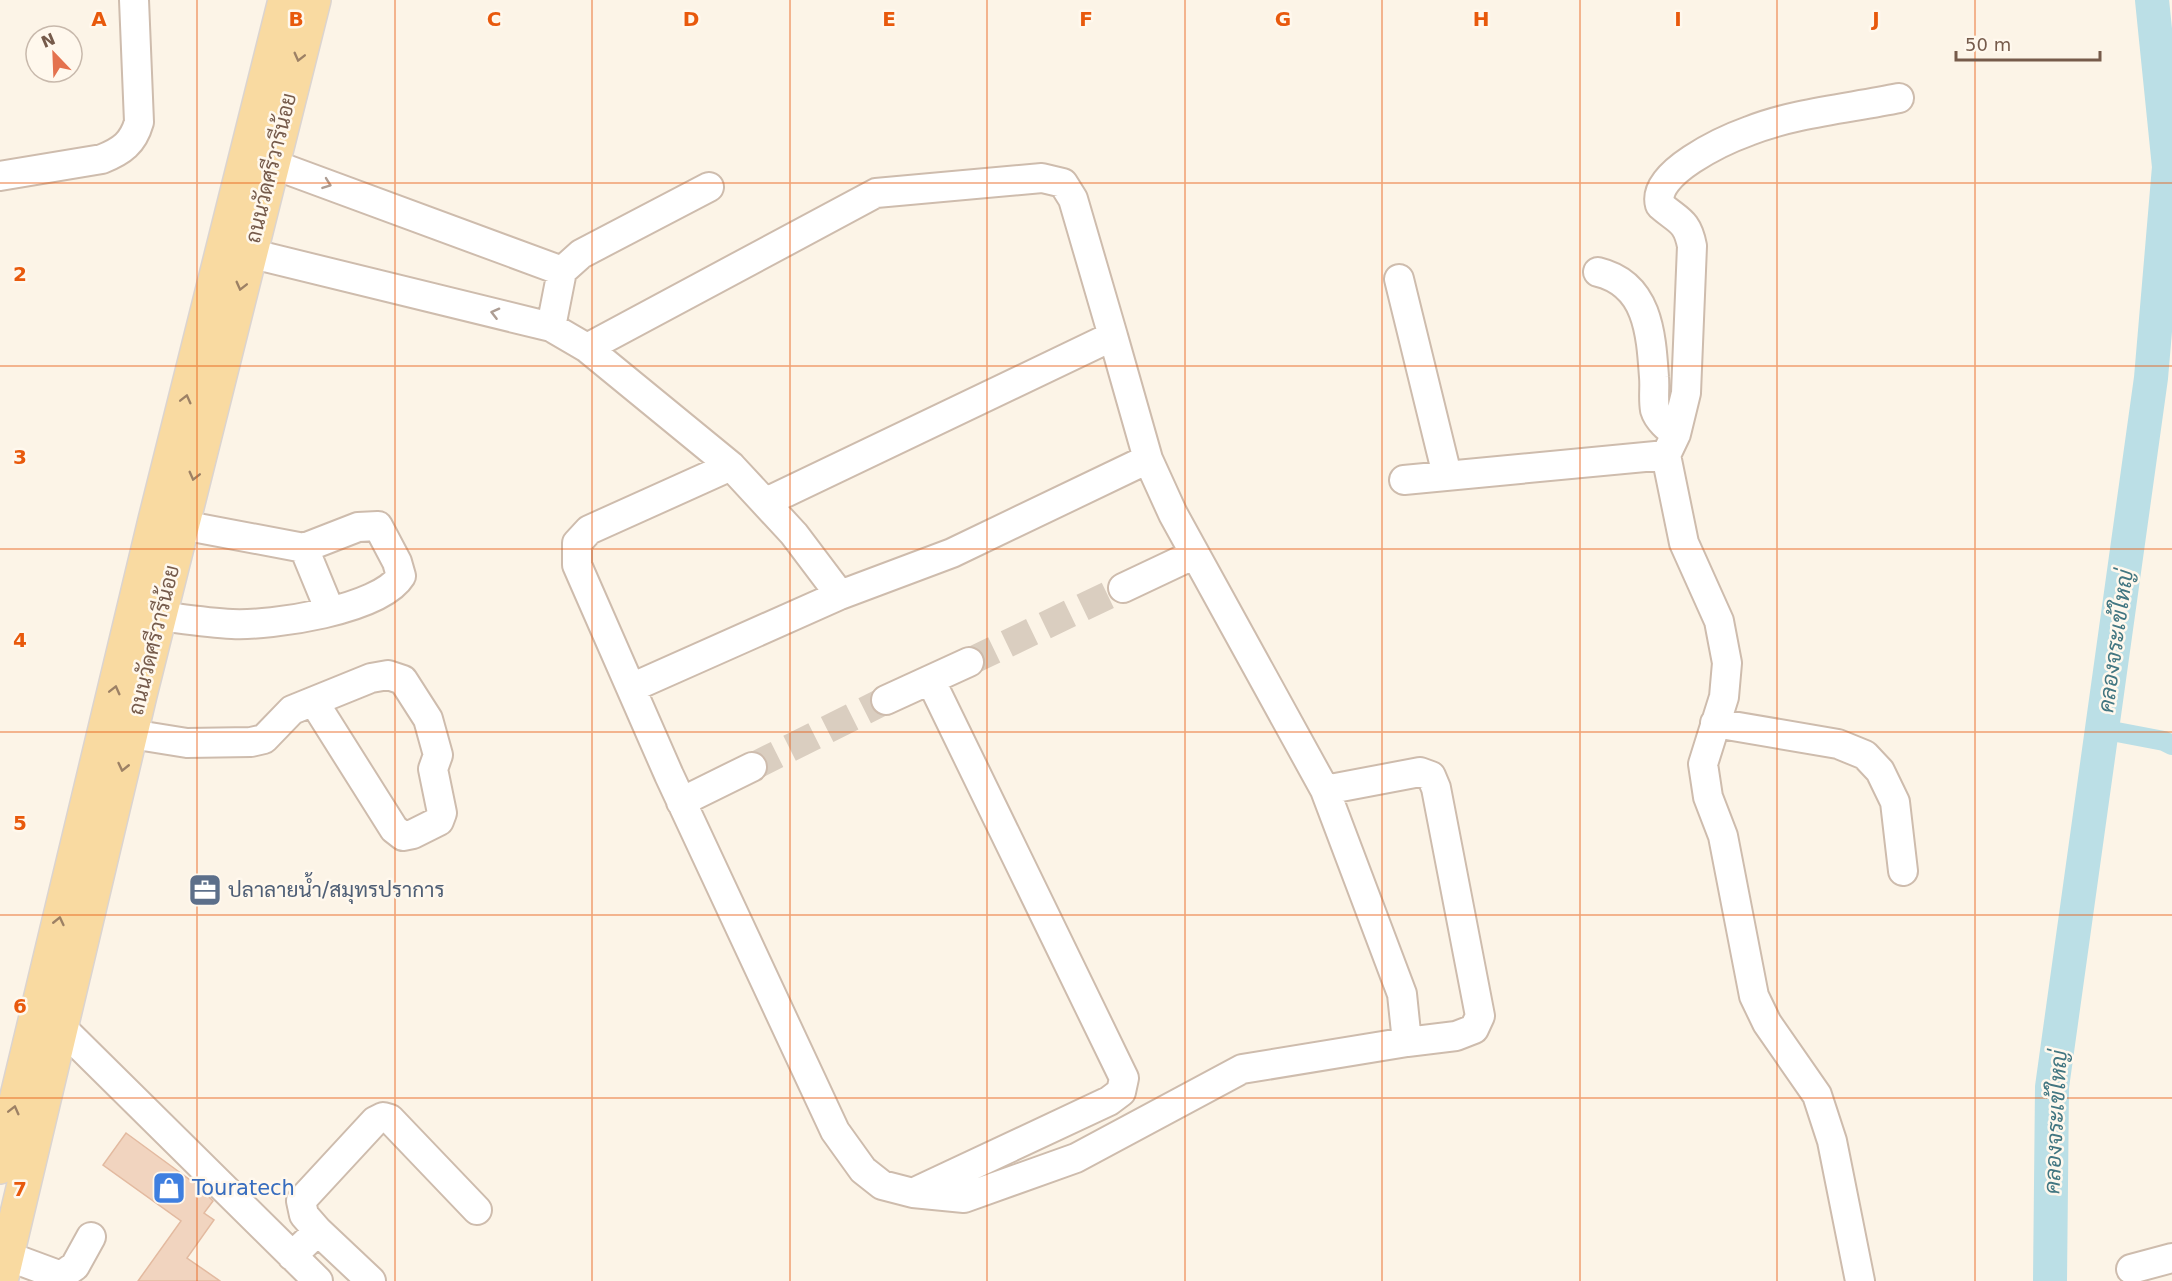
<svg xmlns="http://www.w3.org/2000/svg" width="2172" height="1281" font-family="'DejaVu Sans',Sarabun,sans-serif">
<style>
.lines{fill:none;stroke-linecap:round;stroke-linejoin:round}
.canal{stroke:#bbdfe6;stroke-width:20}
.river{stroke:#bbdfe6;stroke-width:34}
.building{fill:#f1d4bf;stroke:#e3baa0;stroke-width:1.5}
.minor-tunnel{stroke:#dacec0;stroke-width:28;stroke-dasharray:28 14;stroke-linecap:butt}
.minor-casing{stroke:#cebcad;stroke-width:32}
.major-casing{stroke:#dbd4d0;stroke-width:36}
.minor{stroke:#fff;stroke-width:28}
.major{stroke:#f9daa1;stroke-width:33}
.oneway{stroke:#9d8165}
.oneway2{stroke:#ad9d93}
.grid{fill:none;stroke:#e8590c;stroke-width:1.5;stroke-opacity:0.55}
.labels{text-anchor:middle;stroke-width:5;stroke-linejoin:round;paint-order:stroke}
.street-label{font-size:21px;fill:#765b4b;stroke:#fff8ed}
.service-label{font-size:21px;fill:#4e5e75;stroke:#fff8ed;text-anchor:start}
.shop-label{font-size:21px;fill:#366cbe;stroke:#fff8ed;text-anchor:start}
.water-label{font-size:22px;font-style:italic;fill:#427681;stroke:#fff8ed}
.grid-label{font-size:20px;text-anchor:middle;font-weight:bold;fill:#e8590c;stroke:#fff8ed;stroke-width:5;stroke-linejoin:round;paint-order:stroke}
</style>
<rect width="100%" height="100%" fill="#fcf4e7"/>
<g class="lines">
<path class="canal" d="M 2101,729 L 2164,741 L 2172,745"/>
<path class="river" d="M 2050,1281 L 2052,1087 L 2151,378 L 2169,167 L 2152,0"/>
</g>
<path class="building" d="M 126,1133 L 197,1185 L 213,1201 L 204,1213 L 214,1220 L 187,1258 L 220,1281 L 138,1281 L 181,1221 L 103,1165 Z"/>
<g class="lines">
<path class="minor-tunnel" d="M 969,662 L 1123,588
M 752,767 L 886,700"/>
<defs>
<path id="minor" d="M 272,164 L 562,271
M 0,176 L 102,159 C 122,151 133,143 139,122 L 134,0
M 249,253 L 551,327 L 587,348 L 731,466 L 794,534 L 840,595
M 1598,272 C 1648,284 1651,333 1654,377 C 1655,387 1653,399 1655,410 C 1658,420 1668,428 1676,434
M 1399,279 L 1447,475
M 551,327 L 562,271 L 581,254 L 709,187
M 587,348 L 876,193 L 1042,178 L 1063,183 L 1073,199 L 1113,336 L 766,502
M 731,466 L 589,530 L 577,543 L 577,565 L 669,775 L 835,1131 L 863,1170 L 882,1185 L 913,1193 L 964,1198 L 1076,1158 L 1242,1069 L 1407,1042 L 1402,994 L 1325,790 L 1173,514 L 1148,459 L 1113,336
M 1404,480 L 1666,455
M 182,525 L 304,548 L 330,611
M 1123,588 L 1195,554
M 159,616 C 183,619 208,623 232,624 C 271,626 380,610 401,576 L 397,562 L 378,526 L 358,527 L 304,548
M 631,688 L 840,595 L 952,553 L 1148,459
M 886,700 L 969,662
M 1715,723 L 1838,744 L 1865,755 L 1880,771 L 1895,802 L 1903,871
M 131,734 L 187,743 L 251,742 L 264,739 L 292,710 L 371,678 L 388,675 L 403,680 L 428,719 L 438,755 L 433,769 L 442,813 L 439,821 L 413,834 L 403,836 L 394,829 L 314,702
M 1325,790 L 1420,772 L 1431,776 L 1436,788 L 1480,1016 L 1474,1029 L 1456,1036 L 1407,1042
M 681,802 L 752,767
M 62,1028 L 318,1281
M 915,1192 L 1109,1101 L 1121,1092 L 1124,1078 L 931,681
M 318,1231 L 371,1281
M 7,1256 L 61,1276 L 75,1266 L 91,1237
M 292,1256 L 318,1231 L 304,1215 L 301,1201 L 375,1121 L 383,1117 L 390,1119 L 477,1210
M 2131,1269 L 2172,1258
M 1860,1281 L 1832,1141 L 1817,1095 L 1767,1023 L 1754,996 L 1723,836 L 1708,797 L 1703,764 L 1724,697 L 1727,663 L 1719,621 L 1684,543 L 1666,455 L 1676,434 L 1686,393 L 1692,246 C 1687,220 1678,221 1660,205 C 1651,173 1724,140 1749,131 C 1794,113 1851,108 1899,98"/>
<path id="major" d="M 0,1167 L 155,520 L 285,0
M 1,1281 L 140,695 L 314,0"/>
</defs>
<use href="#minor" class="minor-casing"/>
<use href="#major" class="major-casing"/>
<use href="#minor" class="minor"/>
<use href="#major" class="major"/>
</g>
<defs><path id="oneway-chevron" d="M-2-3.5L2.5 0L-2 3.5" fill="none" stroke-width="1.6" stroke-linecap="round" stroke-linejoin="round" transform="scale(1.5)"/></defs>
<g class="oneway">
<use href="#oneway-chevron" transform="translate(299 57) rotate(104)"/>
<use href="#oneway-chevron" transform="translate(241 286) rotate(104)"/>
<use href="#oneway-chevron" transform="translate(186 399) rotate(-76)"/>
<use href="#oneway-chevron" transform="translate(194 476) rotate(104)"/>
<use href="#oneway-chevron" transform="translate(115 690) rotate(-76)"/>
<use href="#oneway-chevron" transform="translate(123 767) rotate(103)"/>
<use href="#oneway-chevron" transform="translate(59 921) rotate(-77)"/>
<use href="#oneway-chevron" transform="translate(14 1110) rotate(-76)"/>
</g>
<g class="oneway2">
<use href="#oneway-chevron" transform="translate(327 184) rotate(20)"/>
<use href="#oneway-chevron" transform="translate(495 313) rotate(-166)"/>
</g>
<path class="grid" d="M 197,0 L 197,1281M 395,0 L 395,1281M 592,0 L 592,1281M 790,0 L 790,1281M 987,0 L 987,1281M 1185,0 L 1185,1281M 1382,0 L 1382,1281M 1580,0 L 1580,1281M 1777,0 L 1777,1281M 1975,0 L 1975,1281M 0,183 L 2172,183M 0,366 L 2172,366M 0,549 L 2172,549M 0,732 L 2172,732M 0,915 L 2172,915M 0,1098 L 2172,1098"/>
<defs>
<symbol id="office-square" viewBox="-11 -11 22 22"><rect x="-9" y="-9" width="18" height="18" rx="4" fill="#5c6f8a" stroke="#fff8ed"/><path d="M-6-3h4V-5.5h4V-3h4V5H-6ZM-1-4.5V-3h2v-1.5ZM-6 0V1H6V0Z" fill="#fff"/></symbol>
<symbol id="shop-square" viewBox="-11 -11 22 22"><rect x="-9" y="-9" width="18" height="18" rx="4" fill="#3f7fe0" stroke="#fff8ed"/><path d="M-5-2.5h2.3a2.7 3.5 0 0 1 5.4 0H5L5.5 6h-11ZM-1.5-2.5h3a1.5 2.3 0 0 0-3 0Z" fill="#fff"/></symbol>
</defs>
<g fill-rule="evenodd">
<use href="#office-square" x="186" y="871" width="38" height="38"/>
<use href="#shop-square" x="150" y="1169" width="38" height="38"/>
</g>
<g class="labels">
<g class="street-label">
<text transform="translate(271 168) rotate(-76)" y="7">ถนนวัดศรีวารีน้อย</text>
<text transform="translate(154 640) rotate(-76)" y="7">ถนนวัดศรีวารีน้อย</text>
</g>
<g class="service-label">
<text x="228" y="897">ปลาลายน้ำ/สมุทรปราการ</text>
</g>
<g class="shop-label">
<text x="192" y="1195">Touratech</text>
</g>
<g class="water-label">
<text transform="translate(2115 641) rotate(-82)" y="8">คลองจระเข้ใหญ่</text>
<text transform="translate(2055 1122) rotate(-87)" y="8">คลองจระเข้ใหญ่</text>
</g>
</g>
<g class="grid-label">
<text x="99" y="26">A</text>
<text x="296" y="26">B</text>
<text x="494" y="26">C</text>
<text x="691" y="26">D</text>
<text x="889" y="26">E</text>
<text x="1086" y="26">F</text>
<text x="1283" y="26">G</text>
<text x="1481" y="26">H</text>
<text x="1678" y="26">I</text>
<text x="1876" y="26">J</text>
<text x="20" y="281">2</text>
<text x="20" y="464">3</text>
<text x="20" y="647">4</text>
<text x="20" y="830">5</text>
<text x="20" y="1013">6</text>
<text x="20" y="1196">7</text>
</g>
<g transform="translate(54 54) rotate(337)"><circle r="28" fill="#fff8ed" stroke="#c8b9ac" stroke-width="1.5"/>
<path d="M0-4.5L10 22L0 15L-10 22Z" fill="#e4724e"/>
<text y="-9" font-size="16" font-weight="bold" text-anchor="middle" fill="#765b4b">N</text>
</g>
<path d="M1956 51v9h144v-9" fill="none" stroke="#765b4b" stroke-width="3"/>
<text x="1965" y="51" font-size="18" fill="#765b4b" stroke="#fff8ed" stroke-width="4.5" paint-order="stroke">50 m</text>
</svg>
